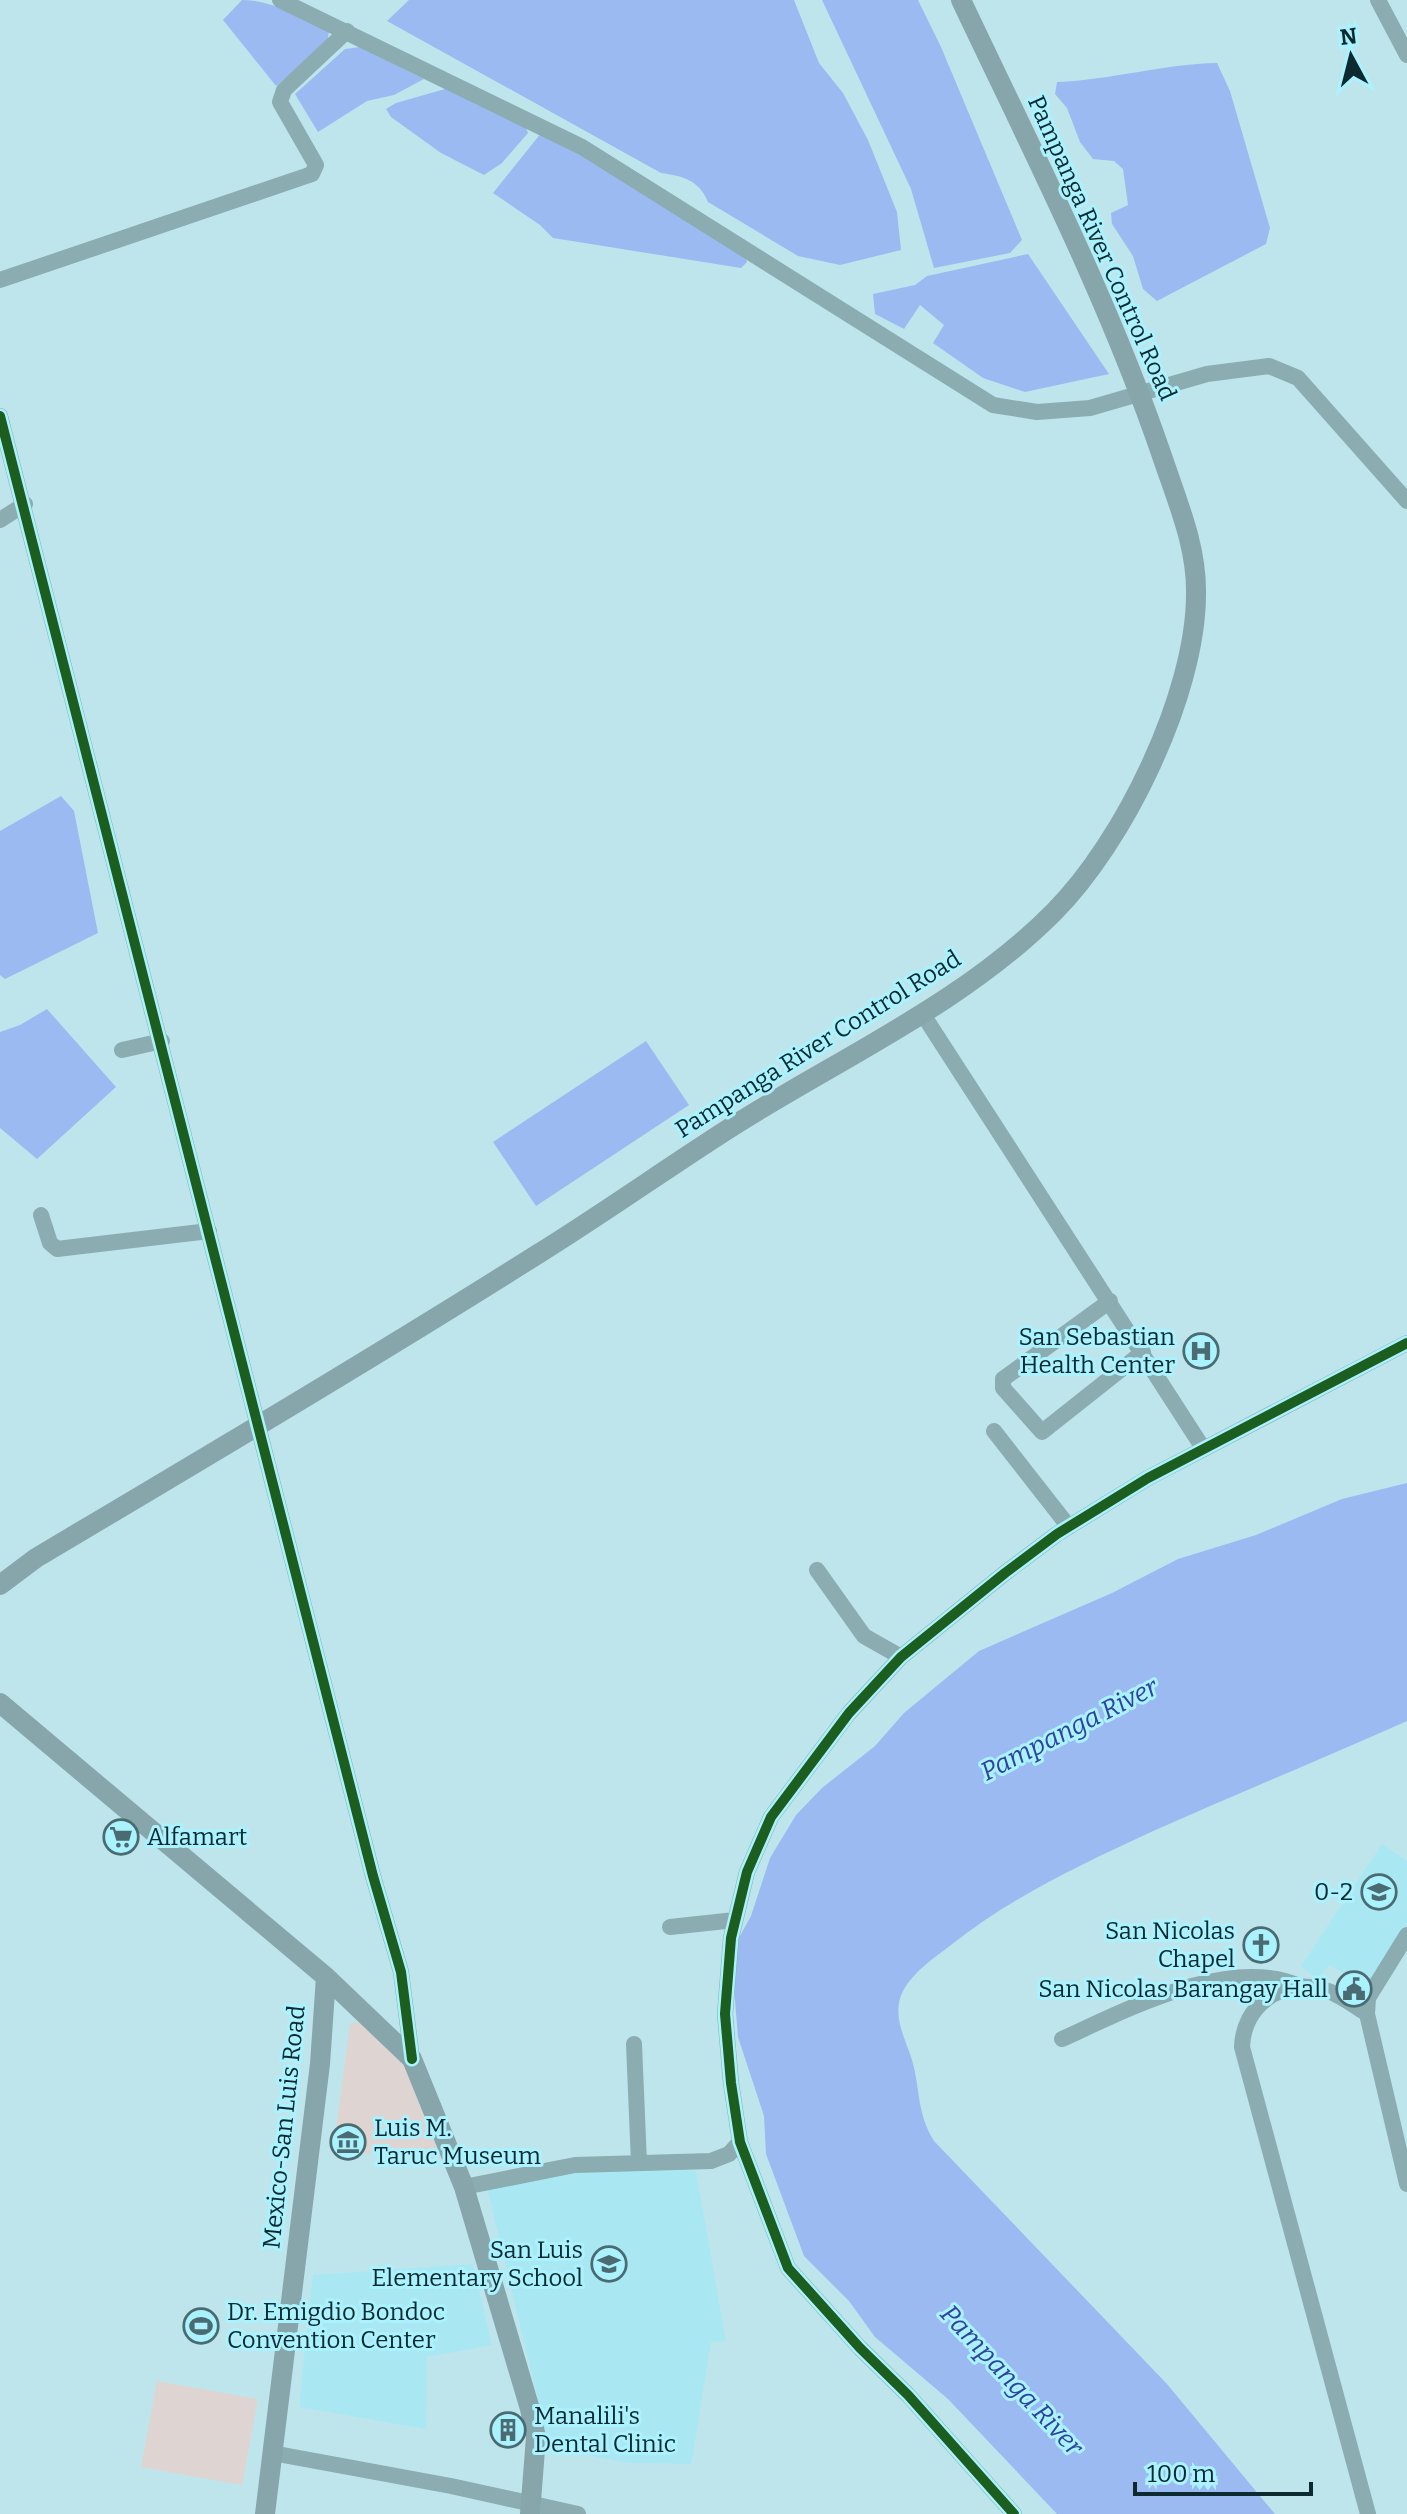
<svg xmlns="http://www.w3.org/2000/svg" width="1407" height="2514" font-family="Bitter,serif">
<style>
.built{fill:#a9e8f3}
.green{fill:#ded4d2}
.water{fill:#9cbaf2}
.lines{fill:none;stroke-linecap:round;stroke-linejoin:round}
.minor{stroke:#8bacb1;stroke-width:16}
.major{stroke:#87a6ab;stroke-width:20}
.cycleway-casing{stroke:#abf2ff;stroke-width:15}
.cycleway{stroke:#1b5e20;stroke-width:10}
.labels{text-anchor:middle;stroke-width:6;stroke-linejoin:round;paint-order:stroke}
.street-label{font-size:24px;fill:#0c2a2f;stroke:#abf2ff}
.poi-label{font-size:24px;fill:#0c2a2f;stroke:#abf2ff;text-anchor:end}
.water-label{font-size:26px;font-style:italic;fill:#2f429c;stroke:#abf2ff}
</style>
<rect width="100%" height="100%" fill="#bee5ec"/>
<path class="built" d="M 1382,1844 L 1407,1861 L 1407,1923 L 1366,1987 L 1329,1965 L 1317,1979 L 1301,1966 Z
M 656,2167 L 696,2171 L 726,2341 L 711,2342 L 691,2464 L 629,2463 L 582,2454 L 578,2450 L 550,2449 L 487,2188 L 586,2170 Z
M 473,2264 L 492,2345 L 427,2357 L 426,2429 L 299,2407 L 313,2275 Z"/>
<path class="green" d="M 359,2022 L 401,2058 L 441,2159 L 333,2151 L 350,2024 Z
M 157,2381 L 258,2399 L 242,2485 L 141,2467 Z"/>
<path class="water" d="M 242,0 C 273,0 301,18 329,32 L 327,42 L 276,86 L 223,20 Z
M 409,0 L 794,0 L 819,63 L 843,93 L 868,140 L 897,212 L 901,250 L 840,265 L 798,256 L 708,202 C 699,180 683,176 661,173 L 387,21 Z
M 822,0 L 918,0 L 941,47 L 1022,240 L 1010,253 L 934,268 L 911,189 Z
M 360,47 L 424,79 L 394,95 L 367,101 L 318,132 L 295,94 L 345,49 Z
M 1217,63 L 1230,91 L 1270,228 L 1266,244 L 1157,301 L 1143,289 L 1133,256 L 1112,224 L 1111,213 L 1128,205 L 1123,169 L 1114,161 L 1093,159 L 1080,142 L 1067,108 L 1055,94 L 1057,82 C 1111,80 1163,64 1217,63 Z
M 452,87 L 524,123 L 528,133 L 502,163 L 484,175 L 441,153 L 391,117 L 386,109 L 396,103 Z
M 542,132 L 744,252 L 747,262 L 741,268 L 553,238 L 540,225 L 493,193 Z
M 1028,254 L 1109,374 L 1025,392 L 983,378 L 933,343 L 944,325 L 920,305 L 904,329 L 875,314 L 873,294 L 915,285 L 927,276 Z
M 61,796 L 74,811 L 98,933 L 5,979 L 0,975 L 0,831 Z
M 47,1009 L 116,1087 L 37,1159 L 0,1128 L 0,1032 L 20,1025 Z
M 646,1041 L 689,1105 L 536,1206 L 493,1142 Z
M 1407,1483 L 1407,1721 C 1322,1759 1236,1794 1151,1832 C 1082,1864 1011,1897 951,1945 C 934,1958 913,1972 903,1991 C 891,2015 905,2037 912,2060 C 921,2091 916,2111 934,2141 L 1167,2384 L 1275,2514 L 1057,2514 L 948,2399 L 875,2337 L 849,2301 L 804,2256 L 766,2154 L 764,2116 L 738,2037 L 732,1965 L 736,1943 L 751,1916 L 770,1858 L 796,1815 L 822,1788 L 875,1746 L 904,1713 L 979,1651 L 1112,1593 L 1178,1559 L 1256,1535 L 1342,1499 Z"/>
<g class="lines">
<path class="minor" d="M 280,0 L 582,147 L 993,405 L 1037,412 L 1090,408 L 1207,374 L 1269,366 L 1298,378 L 1407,501
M 1378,0 L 1407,55
M 0,280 L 312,174 L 316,165 L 280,102 L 284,90 L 347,31
M 0,416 L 373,1876 L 401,1972 L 412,2059
M 0,520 L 25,504
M 922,1013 L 1203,1448
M 122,1050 L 162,1041
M 41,1215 L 50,1243 L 57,1249 L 209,1231
M 1110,1301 L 1003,1379 L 1003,1388 L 1042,1432 L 1143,1352
M 994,1431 L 1069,1527
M 817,1570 L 864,1636 L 901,1657
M 670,1927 L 735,1920
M 1407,1935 L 1368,1998 L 1367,2014 L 1407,2184
M 1367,2014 C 1353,2005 1338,1993 1322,1989 C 1281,1978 1243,2006 1242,2047 L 1368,2514
M 1062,2039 C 1126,2010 1229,1955 1299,1986
M 634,2044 L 639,2163
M 464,2187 L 575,2165 L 711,2161 L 729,2154 L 740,2142
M 272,2453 L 451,2486 L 578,2514
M 1014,2514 L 908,2395 L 860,2348 L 788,2268 L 740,2142 L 731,2083 L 725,2014 L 731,1938 L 747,1872 L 771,1817 L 849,1713 L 901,1657 L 1005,1573 L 1057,1534 L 1148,1478 L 1407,1343"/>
<path class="major" d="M 0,1585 L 36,1558 C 204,1458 373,1358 538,1254 C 604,1213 667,1168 733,1126 C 840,1058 964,1003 1054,912 C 1124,842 1196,694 1196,594 C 1197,546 1177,501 1162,456 C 1108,298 1032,150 961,0
M 0,1703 L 326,1977 L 320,2064 L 265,2514
M 326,1977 L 412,2059 L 464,2187 L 530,2409 L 536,2437 L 530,2514"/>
<defs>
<path id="cycleway" d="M 0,416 L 373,1876 L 401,1972 L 412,2059
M 1014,2514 L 908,2395 L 860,2348 L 788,2268 L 740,2142 L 731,2083 L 725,2014 L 731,1938 L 747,1872 L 771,1817 L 849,1713 L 901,1657 L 1005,1573 L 1057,1534 L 1148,1478 L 1407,1343"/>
</defs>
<use href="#cycleway" class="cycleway-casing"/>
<use href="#cycleway" class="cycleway"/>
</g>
<defs>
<symbol id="hospital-ring" viewBox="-11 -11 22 22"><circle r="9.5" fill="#abf2ff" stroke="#4a6b71" stroke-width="1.5"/><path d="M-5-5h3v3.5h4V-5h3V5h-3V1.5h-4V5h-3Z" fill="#4a6b71"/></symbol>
<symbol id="supermarket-ring" viewBox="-11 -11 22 22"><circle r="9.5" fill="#abf2ff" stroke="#4a6b71" stroke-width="1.5"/><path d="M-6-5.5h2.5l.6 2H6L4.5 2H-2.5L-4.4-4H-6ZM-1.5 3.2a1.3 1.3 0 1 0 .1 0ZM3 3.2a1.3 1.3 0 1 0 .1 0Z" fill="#4a6b71"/></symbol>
<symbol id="school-ring" viewBox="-11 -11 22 22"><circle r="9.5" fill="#abf2ff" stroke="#4a6b71" stroke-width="1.5"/><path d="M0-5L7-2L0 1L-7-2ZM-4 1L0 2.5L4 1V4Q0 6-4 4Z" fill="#4a6b71"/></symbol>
<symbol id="church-ring" viewBox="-11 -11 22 22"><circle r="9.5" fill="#abf2ff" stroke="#4a6b71" stroke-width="1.5"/><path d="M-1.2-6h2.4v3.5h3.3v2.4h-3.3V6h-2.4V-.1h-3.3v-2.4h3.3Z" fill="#4a6b71"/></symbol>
<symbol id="civic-ring" viewBox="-11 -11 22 22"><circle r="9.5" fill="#abf2ff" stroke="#4a6b71" stroke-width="1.5"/><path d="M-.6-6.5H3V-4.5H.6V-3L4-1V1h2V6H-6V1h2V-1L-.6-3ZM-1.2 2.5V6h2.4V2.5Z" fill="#4a6b71"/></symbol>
<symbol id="museum-ring" viewBox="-11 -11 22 22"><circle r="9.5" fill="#abf2ff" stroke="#4a6b71" stroke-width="1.5"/><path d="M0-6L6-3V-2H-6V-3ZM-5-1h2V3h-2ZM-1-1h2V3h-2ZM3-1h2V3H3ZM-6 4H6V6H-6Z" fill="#4a6b71"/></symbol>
<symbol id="stadium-ring" viewBox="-11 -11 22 22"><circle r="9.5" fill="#abf2ff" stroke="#4a6b71" stroke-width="1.5"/><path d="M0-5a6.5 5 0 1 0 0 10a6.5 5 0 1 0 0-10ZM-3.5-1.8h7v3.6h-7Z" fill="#4a6b71"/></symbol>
<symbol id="building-ring" viewBox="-11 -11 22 22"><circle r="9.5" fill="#abf2ff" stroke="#4a6b71" stroke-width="1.5"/><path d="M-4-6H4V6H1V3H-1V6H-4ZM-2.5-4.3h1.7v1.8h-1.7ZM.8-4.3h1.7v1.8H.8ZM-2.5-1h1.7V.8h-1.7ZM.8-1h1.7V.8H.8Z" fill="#4a6b71"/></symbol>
</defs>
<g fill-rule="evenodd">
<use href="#hospital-ring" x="1181" y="1331" width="40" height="40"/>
<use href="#supermarket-ring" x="101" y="1817" width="40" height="40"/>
<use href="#school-ring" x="1359" y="1872" width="40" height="40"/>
<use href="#church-ring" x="1241" y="1925" width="40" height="40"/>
<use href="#civic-ring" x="1334" y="1969" width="40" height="40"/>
<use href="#museum-ring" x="328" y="2122" width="40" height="40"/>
<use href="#school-ring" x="589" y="2244" width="40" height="40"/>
<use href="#stadium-ring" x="181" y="2306" width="40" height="40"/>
<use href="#building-ring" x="488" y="2410" width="40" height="40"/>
</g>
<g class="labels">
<g class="street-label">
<text transform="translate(1102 248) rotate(66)" y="8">Pampanga River Control Road</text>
<text transform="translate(818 1044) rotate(-32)" y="8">Pampanga River Control Road</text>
<text transform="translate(284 2127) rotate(-84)" y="8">Mexico-San Luis Road</text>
</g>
<g class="poi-label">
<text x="1175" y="1345">San Sebastian<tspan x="1175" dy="28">Health Center</tspan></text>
<text x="147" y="1845" text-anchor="start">Alfamart</text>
<text x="1353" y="1900">0-2</text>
<text x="1235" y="1939">San Nicolas<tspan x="1235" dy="28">Chapel</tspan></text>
<text x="1328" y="1997">San Nicolas Barangay Hall</text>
<text x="374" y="2136" text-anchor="start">Luis M.<tspan x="374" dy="28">Taruc Museum</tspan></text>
<text x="583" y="2258">San Luis<tspan x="583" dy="28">Elementary School</tspan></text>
<text x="227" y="2320" text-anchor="start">Dr. Emigdio Bondoc<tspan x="227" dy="28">Convention Center</tspan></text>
<text x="534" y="2424" text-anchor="start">Manalili's<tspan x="534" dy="28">Dental Clinic</tspan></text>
</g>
<g class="water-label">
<text transform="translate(1069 1729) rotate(-27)" y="9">Pampanga River</text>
<text transform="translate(1012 2380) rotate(47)" y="9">Pampanga River</text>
</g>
</g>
<g transform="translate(1351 56) rotate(353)" stroke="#abf2ff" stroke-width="6" paint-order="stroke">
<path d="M0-6L14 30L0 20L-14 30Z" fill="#0c2a2f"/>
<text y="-12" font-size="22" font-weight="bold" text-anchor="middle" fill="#0c2a2f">N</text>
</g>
<path d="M1135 2482v12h176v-12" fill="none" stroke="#0c2a2f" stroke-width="4"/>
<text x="1147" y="2482" font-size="24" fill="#0c2a2f" stroke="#abf2ff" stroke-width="6" paint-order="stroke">100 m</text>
</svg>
